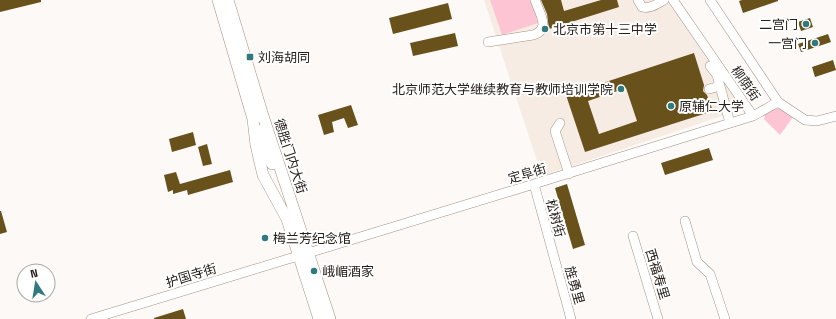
<svg xmlns="http://www.w3.org/2000/svg" width="836" height="319" font-family="'Space Grotesk','Noto Sans SC',sans-serif">
<style>
.built{fill:#f7ece4}
.green{fill:#fdc4d4}
.building{fill:#68511b;fill-rule:evenodd}
.lines{fill:none;stroke-linecap:round;stroke-linejoin:round}
.minor-casing{stroke:#a39083;stroke-width:10}
.major-casing{stroke:#a39083;stroke-width:12}
.minor{stroke:#fff;stroke-width:9}
.major{stroke:#fff;stroke-width:11}
.poi-dot{fill:#30797d;stroke:#fff;stroke-width:1.5}
.labels{text-anchor:middle;stroke-width:4;stroke-linejoin:round;paint-order:stroke}
.poi-label{font-size:13px;fill:#27201b;stroke:#fff;text-anchor:start}
.street-label{font-size:13px;fill:#27201b;stroke:#fff}
</style>
<rect width="100%" height="100%" fill="#fdf9f6"/>
<path class="built" d="M 484,0 L 669,0 L 743,109 L 542,176 Z"/>
<path class="green" d="M 490,0 L 531,0 L 538,23 L 502,35 Z
M 775,108 L 782,109 L 793,117 L 780,135 L 764,119 L 765,115 Z"/>
<path class="building" d="M 0,0 L 41,0 L 41,2 L 0,12 Z
M 541,0 L 561,0 L 564,11 L 601,0 L 617,0 L 619,7 L 549,29 L 547,14 Z
M 742,0 L 778,0 L 778,1 L 743,13 L 739,1 Z
M 448,3 L 452,19 L 393,34 L 389,18 Z
M 810,18 L 813,27 L 801,31 L 798,22 Z
M 455,33 L 458,46 L 413,56 L 410,43 Z
M 828,34 L 831,42 L 801,52 L 798,44 Z
M 694,53 L 704,85 L 703,91 L 707,95 L 713,111 L 585,152 L 566,95 ZM 626,88 L 637,121 L 599,134 L 588,101 Z
M 833,60 L 836,70 L 815,77 L 812,67 Z
M 351,105 L 358,125 L 348,128 L 344,118 L 332,122 L 334,132 L 324,135 L 318,115 Z
M 193,132 L 196,145 L 172,152 L 169,139 Z
M 207,144 L 212,164 L 203,166 L 198,147 Z
M 709,148 L 713,160 L 665,175 L 661,163 Z
M 230,170 L 233,182 L 188,195 L 187,190 L 173,194 L 173,190 L 168,192 L 164,175 L 176,172 L 180,184 Z
M 567,184 L 585,245 L 573,249 L 555,188 Z
M 0,211 L 1,211 L 7,232 L 0,234 Z
M 183,309 L 186,319 L 154,319 L 154,318 Z"/>
<g class="lines">
<defs>
<path id="minor" d="M 638,0 L 642,7 C 650,9 657,4 664,0
M 673,0 L 753,116
M 710,0 L 778,102 L 805,120 L 817,121 L 836,116
M 488,42 L 533,35 C 551,30 540,14 535,0
M 710,66 L 717,75 L 730,123
M 709,89 L 720,86
M 560,123 L 555,131 L 569,174
M 534,184 L 571,319
M 685,221 L 697,262 L 710,274 L 725,319
M 633,236 L 658,319
M 308,253 L 534,184 L 753,116 L 778,102
M 91,319 L 298,256"/>
<path id="major" d="M 218,0 L 253,119 L 256,145 L 263,175 L 287,219 L 319,319
M 228,0 L 263,116 L 330,319
M 258,130 L 272,164"/>
</defs>
<use href="#minor" class="minor-casing"/>
<use href="#major" class="major-casing"/>
<use href="#minor" class="minor"/>
<use href="#major" class="major"/>
</g>
<g class="poi-dot">
<circle cx="806" cy="24" r="4"/>
<circle cx="545" cy="29" r="4"/>
<circle cx="815" cy="43" r="4"/>
<rect x="246" y="53" width="8" height="8" rx="2"/>
<circle cx="621" cy="89" r="4"/>
<circle cx="671" cy="106" r="4"/>
<circle cx="265" cy="238" r="4"/>
<circle cx="314" cy="271" r="4"/>
</g>
<g class="labels">
<g class="poi-label">
<text x="798" y="29" text-anchor="end">二宫门</text>
<text x="553" y="34">北京市第十三中学</text>
<text x="807" y="48" text-anchor="end">一宫门</text>
<text x="258" y="62">刘海胡同</text>
<text x="613" y="94" text-anchor="end">北京师范大学继续教育与教师培训学院</text>
<text x="679" y="111">原辅仁大学</text>
<text x="273" y="243">梅兰芳纪念馆</text>
<text x="322" y="276">峨嵋酒家</text>
</g>
<g class="street-label">
<text transform="translate(746 83) rotate(55)" y="5">柳荫街</text>
<text transform="translate(291 156) rotate(72)" y="5">德胜门内大街</text>
<text transform="translate(527 173) rotate(-17)" y="5">定阜街</text>
<text transform="translate(556 218) rotate(75)" y="5">松树街</text>
<text transform="translate(658 274) rotate(73)" y="5">西福寿里</text>
<text transform="translate(191 275) rotate(-17)" y="5">护国寺街</text>
<text transform="translate(575 285) rotate(74)" y="5">旌勇里</text>
</g>
</g>
<g transform="translate(36 283) rotate(348)"><circle r="19" fill="#ffffff" stroke="#a9a6a4"/>
<path d="M0-3L7 15L0 10L-7 15Z" fill="#30797d"/>
<text y="-6" font-size="11" font-weight="bold" text-anchor="middle" fill="#27201b">N</text>
</g>
</svg>
